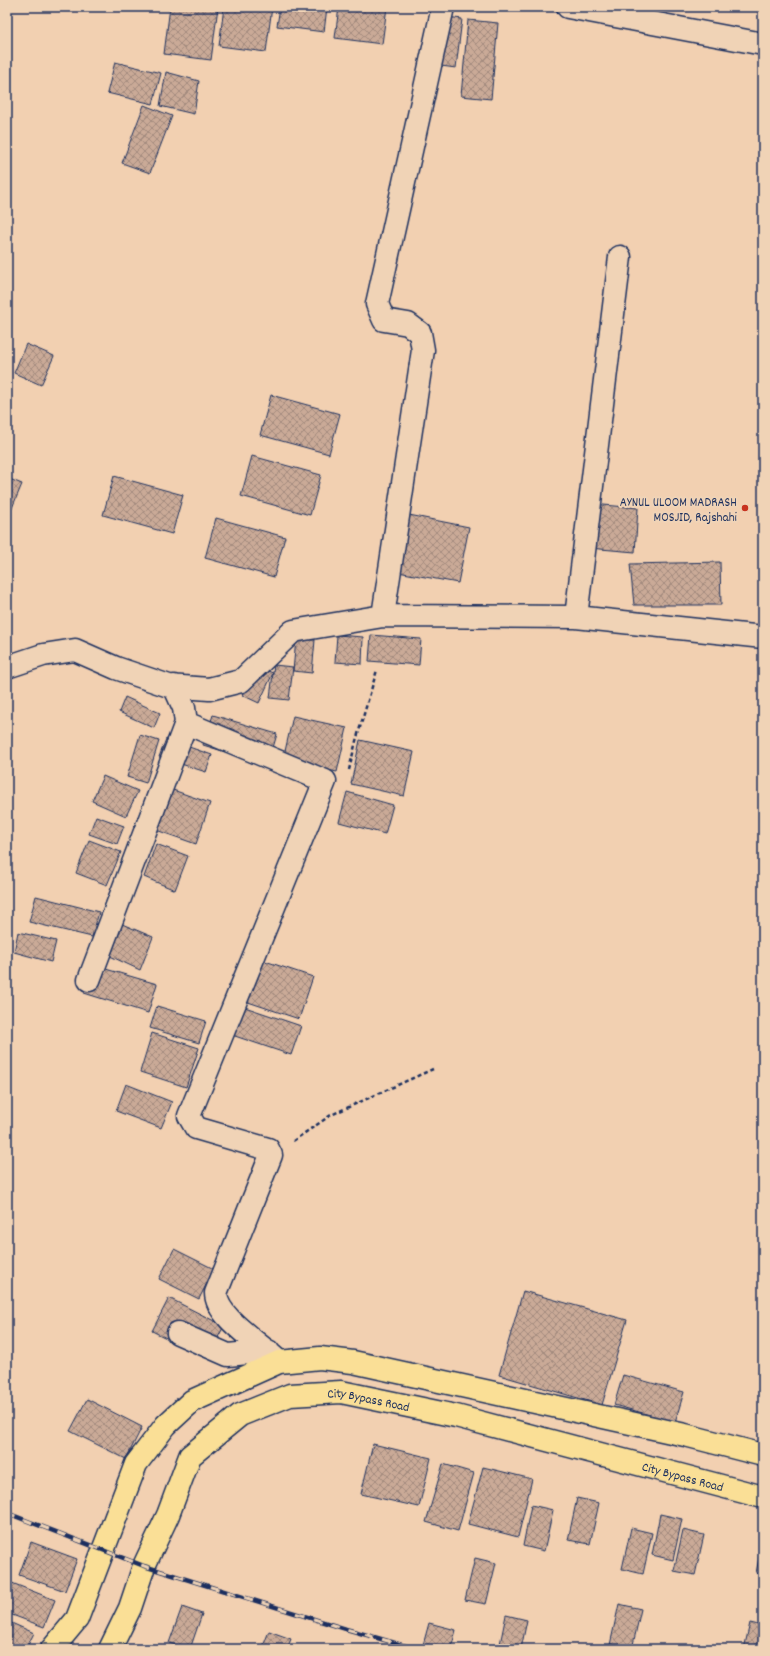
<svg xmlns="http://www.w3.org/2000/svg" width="770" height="1656" viewBox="0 0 770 1656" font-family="Dekko,sans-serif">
  <defs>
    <pattern id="building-cross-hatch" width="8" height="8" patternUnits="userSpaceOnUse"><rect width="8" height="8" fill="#caaa97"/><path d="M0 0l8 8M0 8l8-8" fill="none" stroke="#a38b7e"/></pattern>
  </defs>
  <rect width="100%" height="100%" fill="#f2d0b1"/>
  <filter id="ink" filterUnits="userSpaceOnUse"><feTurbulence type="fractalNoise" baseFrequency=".025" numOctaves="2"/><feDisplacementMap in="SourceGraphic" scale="8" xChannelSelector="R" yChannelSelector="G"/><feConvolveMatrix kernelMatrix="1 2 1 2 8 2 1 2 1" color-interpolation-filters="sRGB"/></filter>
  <g filter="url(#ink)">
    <path fill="url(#building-cross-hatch)" stroke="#1b2f5e" d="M170,7H218L211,60L164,54Z
      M224,7H272L266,52L219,46Z
      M280,7H327L324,32L277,26Z
      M339,7H387L382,44L335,38Z
      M432,15L462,19L456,68L426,64Z
      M468,20L498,23L491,99L461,96Z
      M115,62L161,73L153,104L107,93Z
      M166,72L199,81L194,114L160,106Z
      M144,105L172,116L150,173L122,163Z
      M26,344L54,356L41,385L14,373Z
      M271,395L340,414L329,454L260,435Z
      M252,456L321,475L310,515L241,496Z
      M114,476L183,495L172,534L103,515Z
      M7,478L22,484L7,520Z
      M592,504L638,508L635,552L589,548Z
      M409,515L469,527L458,583L398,572Z
      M216,518L285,537L274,577L205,558Z
      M720,562L721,605H634L630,564Z
      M337,635L363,637L362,664L335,662Z
      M371,635L421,639L419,665L369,661Z
      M296,639L315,640L312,673L293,671Z
      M274,665L293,667L289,700L270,698Z
      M255,666L273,673L259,703L242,695Z
      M125,697L160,713L154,728L119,712Z
      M213,715L277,734L268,765L203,745Z
      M293,716L347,728L337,772L283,760Z
      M140,735L159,741L146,783L127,777Z
      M166,739L212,755L206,772L159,757Z
      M360,740L414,752L404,796L351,784Z
      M103,776L138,791L126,816L92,801Z
      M153,783L210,803L196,844L139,824Z
      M347,792L393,805L385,834L339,822Z
      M96,816L124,826L117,844L89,834Z
      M89,840L121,852L107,885L76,873Z
      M156,844L188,856L175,890L144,877Z
      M36,896L99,912L92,937L29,922Z
      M122,924L153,937L140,970L110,956Z
      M18,932L56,941L51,962L14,952Z
      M256,958L313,977L299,1019L242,1000Z
      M92,965L157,984L148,1013L84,993L89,980Z
      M236,1004L301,1026L291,1055L226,1033Z
      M157,1006L206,1021L199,1043L150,1028Z
      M152,1033L199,1048L186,1087L140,1072Z
      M126,1084L172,1102L161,1128L116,1111Z
      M174,1249L214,1269L199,1299L159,1279Z
      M523,1291L627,1320L602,1405L499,1375Z
      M169,1298L224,1326L207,1358L152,1331Z
      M623,1375L684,1392L675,1422L614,1405Z
      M87,1399L142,1427L126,1459L70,1431Z
      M373,1444L431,1458L419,1507L361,1494Z
      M443,1464L474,1473L458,1531L426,1522Z
      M483,1467L532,1479L518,1537L468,1524Z
      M577,1498L599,1503L590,1544L568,1540Z
      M531,1505L553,1510L544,1551L523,1546Z
      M660,1514L682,1519L673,1560L652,1555Z
      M631,1528L652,1533L643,1574L622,1569Z
      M683,1530L704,1535L695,1575L674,1571Z
      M31,1542L77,1559L65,1591L19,1575Z
      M761,1547H763V1574L756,1573Z
      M475,1558L496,1563L486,1604L465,1600Z
      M7,1581L55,1600L44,1627L7,1613Z
      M619,1604L641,1609L632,1649L610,1645Z
      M182,1607L202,1614L190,1649L169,1643Z
      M506,1615L527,1620L521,1649H499Z
      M7,1621L34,1633L26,1649H7Z
      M429,1623L456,1630L451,1649H438L423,1645Z
      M750,1623L763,1626V1649H744Z
      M269,1631L291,1639L287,1649H262Z
      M550,1646L563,1649H549Z"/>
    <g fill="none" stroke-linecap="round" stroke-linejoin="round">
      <g stroke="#1b2f5e" stroke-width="25">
        <path id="street" d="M568,7L763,44
          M383,616L423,350L420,333L408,324L384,320L377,304L443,7
          M576,617L620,257
          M7,667L43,655L75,650L116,668L169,686L209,689L241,681L293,631L383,616L576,617L763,637
          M174,686L184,708L186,723L325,781L189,1116L196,1128L268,1149L271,1155L216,1293C216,1318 262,1344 279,1362
          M89,980L186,723
          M178,1333L228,1355L268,1351"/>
      </g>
      <g stroke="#1b2f5e" stroke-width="25">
        <g id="primary">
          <path d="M52,1649L77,1619L136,1464L166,1425L192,1401L279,1362L320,1358L353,1362L685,1435L763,1455"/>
          <path id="s1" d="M110,1649L130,1608L144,1566L168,1515L190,1456L240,1415L290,1395L341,1392L456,1416L763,1497"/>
        </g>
      </g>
      <path stroke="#1b2f5e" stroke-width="2.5" stroke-dasharray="4 3" stroke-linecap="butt" d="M349,770L356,741L377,670
        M293,1141L331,1115L433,1069"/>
      <use href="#street" stroke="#f0d3b6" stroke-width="22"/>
      <use href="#primary" stroke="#fadf96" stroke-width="22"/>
      <g stroke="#1b2f5e" stroke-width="4.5">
        <path id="rail" d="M7,1513L144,1566L346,1629L416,1649"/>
      </g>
      <use href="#rail" stroke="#f0d3b6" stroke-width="3" stroke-dasharray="9" stroke-linecap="butt"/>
    </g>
  </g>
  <circle fill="#c8321e" stroke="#f0d3b6" stroke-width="1.5" cx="745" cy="508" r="4"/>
  <g text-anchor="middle" stroke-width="4" stroke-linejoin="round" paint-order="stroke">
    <g font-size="13" fill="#1b2f5e" stroke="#f0d3b6" text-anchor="end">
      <text x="737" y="506">AYNUL ULOOM MADRASH<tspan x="737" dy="15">MOSJID, Rajshahi</tspan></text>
    </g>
    <g font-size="13" fill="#1b2f5e" stroke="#f0d3b6">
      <text dy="5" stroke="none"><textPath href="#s1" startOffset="407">City Bypass Road</textPath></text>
      <text dy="5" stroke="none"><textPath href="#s1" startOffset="731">City Bypass Road</textPath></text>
    </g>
  </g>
  <rect width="770" height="1656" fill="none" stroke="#f0d3b6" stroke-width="24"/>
  <rect x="12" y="12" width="746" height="1632" fill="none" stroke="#1b2f5e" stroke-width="1.5" filter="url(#ink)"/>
</svg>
